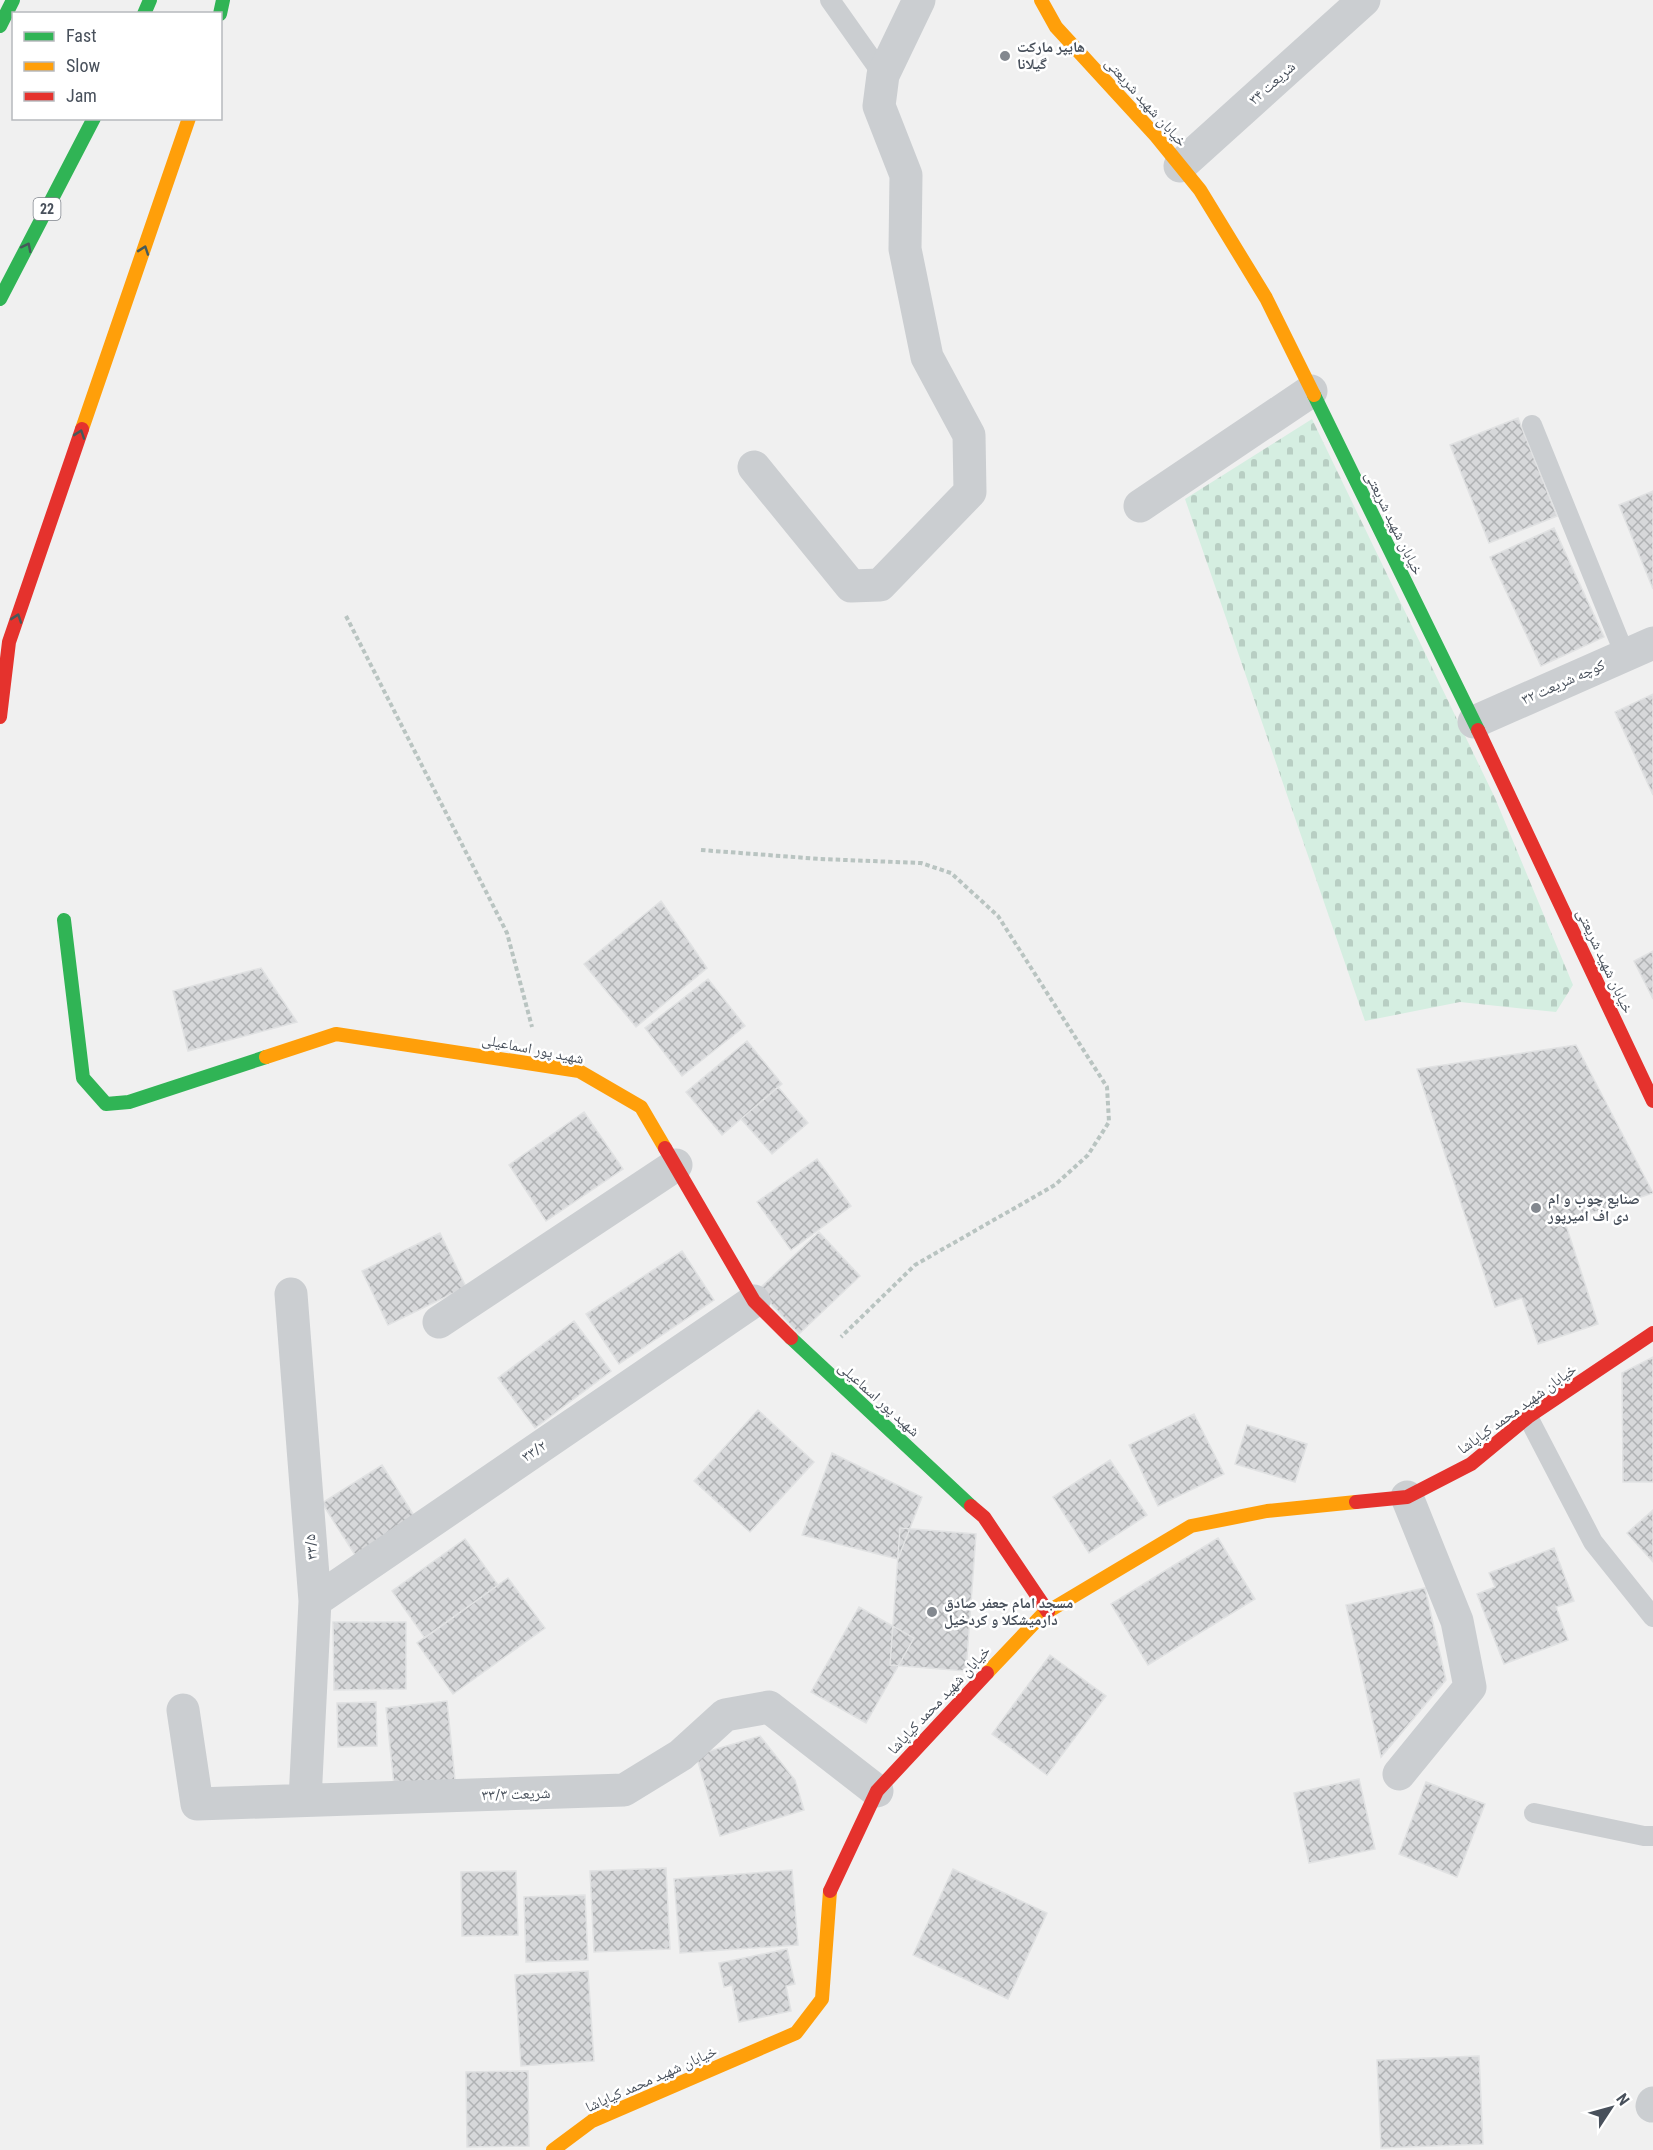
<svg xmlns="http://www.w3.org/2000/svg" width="1653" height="2150" viewBox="0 0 1653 2150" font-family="'Roboto Condensed','Noto Naskh Arabic',sans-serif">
  <defs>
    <pattern id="cemetery-stones" width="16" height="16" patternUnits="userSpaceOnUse" patternTransform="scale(1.5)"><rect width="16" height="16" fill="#d5eee1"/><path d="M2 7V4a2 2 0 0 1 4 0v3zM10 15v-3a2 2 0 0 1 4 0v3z" fill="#b8cec3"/></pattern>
    <pattern id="building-cross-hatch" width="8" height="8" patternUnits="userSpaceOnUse" patternTransform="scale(1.5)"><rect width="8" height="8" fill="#d7d8da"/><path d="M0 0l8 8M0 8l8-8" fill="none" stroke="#b0b2b4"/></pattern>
  </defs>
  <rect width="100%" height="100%" fill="#f0f0f0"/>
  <path fill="url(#cemetery-stones)" d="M1312,419L1495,798L1573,985L1556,1012L1460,1002L1365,1021L1185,499Z"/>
  <path fill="url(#building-cross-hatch)" stroke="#e1e2e3" stroke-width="1.5" d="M1518,418L1557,516L1489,543L1450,445Z
    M1653,491V589L1619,505Z
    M1554,528L1604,637L1541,666L1490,557Z
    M1653,694V795L1615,712Z
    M661,901L707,968L636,1027L584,964Z
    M1653,951V999L1634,961Z
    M261,968L297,1022L188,1051L173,991Z
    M708,979L745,1026L682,1076L645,1028Z
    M747,1041L782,1084L722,1135L686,1092Z
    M1576,1045L1653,1193L1565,1222L1598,1324L1538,1344L1522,1298L1495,1307L1417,1069Z
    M778,1087L808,1123L772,1154L741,1119Z
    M584,1112L623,1169L546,1221L509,1165Z
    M817,1159L851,1206L791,1250L757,1202Z
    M819,1232L860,1276L799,1334L758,1290Z
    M440,1233L466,1287L388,1325L362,1271Z
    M682,1251L714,1300L619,1364L586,1314Z
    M574,1321L611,1371L535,1428L498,1378Z
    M1653,1357V1482H1623L1622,1373Z
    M758,1410L814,1462L750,1532L694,1481Z
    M1194,1414L1224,1474L1158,1506L1129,1445Z
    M1247,1425L1307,1444L1295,1482L1235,1464Z
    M832,1453L922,1497L898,1559L802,1535Z
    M1110,1460L1147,1515L1089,1553L1053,1497Z
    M382,1465L415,1517L355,1555L322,1503Z
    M1653,1510V1562L1627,1533Z
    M900,1528L976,1534L966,1671L890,1665Z
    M1218,1538L1255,1599L1148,1665L1111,1604Z
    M465,1539L498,1585L425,1638L392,1591Z
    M1554,1548L1574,1601L1556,1607L1568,1640L1504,1664L1477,1594L1495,1587L1489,1573Z
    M508,1578L545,1628L453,1694L417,1643Z
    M1425,1588L1446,1680L1381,1757L1346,1605Z
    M859,1607L914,1638L866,1723L811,1692Z
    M333,1622H406V1689L334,1690Z
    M1050,1655L1106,1696L1047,1775L992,1734Z
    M447,1701L455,1780L394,1786L386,1708Z
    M376,1702L377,1746L338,1747L337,1703Z
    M760,1736L795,1780L804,1810L720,1836L696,1755Z
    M1359,1779L1375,1849L1309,1863L1294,1793Z
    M1426,1782L1485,1804L1457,1877L1399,1854Z
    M666,1868L670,1949L594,1952L590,1871Z
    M953,1869L1047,1913L1008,1999L913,1955Z
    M792,1870L798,1945L680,1953L674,1879Z
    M516,1871L518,1935L462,1936L461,1872Z
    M585,1895L588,1960L526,1962L524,1897Z
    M787,1949L795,1984L786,1986L791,2011L739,2022L732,1985L724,1987L719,1963Z
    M588,1971L594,2061L521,2066L515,1975Z
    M1479,2056L1483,2144L1381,2148L1377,2060Z
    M528,2071L529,2146L467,2147L466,2072Z"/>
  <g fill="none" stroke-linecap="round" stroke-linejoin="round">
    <path stroke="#b9c4c1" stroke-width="4" stroke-dasharray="4.5 3" stroke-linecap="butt" d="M346,616L507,933L532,1027
      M701,850L820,859L921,863L951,873L998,916L1107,1087L1109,1122L1088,1155L1055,1185L915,1265L841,1337"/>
    <path stroke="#cbced1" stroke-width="20" d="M830,0L883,75
      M1532,425L1625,655
      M1528,1417L1593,1542L1653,1617
      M1534,1813L1644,1836H1653"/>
    <path stroke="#cbced1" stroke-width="33" d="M1180,166L1364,0
      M754,467L851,586L880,585L970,492L969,435L927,357L905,249L906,175L879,106L883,75L919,0
      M1140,506L1311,391
      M1474,722L1653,643
      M291,1294L315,1601L305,1800
      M439,1322L676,1165
      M315,1601L754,1301
      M183,1710L197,1804L624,1790L681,1755L725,1715L769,1707L877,1791
      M1399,1774L1470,1687L1457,1621L1407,1497
      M1652,2106L1653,2103"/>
    <path stroke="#30b455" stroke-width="14" d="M144,14L150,0
      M220,14L223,0
      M0,26L13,0
      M0,299L94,118
      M1314,395L1478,730
      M64,920L83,1078L106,1104L129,1102L266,1057
      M791,1338L971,1506"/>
    <path stroke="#ff9f0a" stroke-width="14" d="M1041,0L1056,27L1156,136L1200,190L1266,298L1314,395
      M82,429L189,118
      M266,1057L336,1034L579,1071L641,1107L665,1148
      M987,1673L1042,1615L1191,1526L1267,1511L1356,1502
      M553,2150L592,2121L796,2033L822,1999L830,1891"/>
    <path stroke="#e5322d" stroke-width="14" d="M0,717L9,642L82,429
      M1478,730L1653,1101
      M665,1148L754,1301L791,1338
      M1356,1502L1407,1497L1471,1464L1528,1417L1653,1333
      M971,1506L984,1517L1048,1612
      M830,1891L877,1791L987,1673"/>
  </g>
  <defs><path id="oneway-chevron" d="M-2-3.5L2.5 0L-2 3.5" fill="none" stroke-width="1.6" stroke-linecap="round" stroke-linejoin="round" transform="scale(1.5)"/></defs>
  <g stroke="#465a5a">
    <use href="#oneway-chevron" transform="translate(27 247) rotate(-63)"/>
    <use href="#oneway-chevron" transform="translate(144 250) rotate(-71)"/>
    <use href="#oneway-chevron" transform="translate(80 434) rotate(-71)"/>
    <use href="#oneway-chevron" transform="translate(17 618) rotate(-71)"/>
  </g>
  <g fill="#83888f" stroke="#fff" stroke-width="2">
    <circle cx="1005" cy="56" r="6"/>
    <circle cx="1536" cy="1208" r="6"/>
    <circle cx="932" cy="1612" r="6"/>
  </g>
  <g text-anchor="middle" stroke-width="5" stroke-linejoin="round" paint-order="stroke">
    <rect fill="#fff" stroke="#7f848c" stroke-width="1.5" x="33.5" y="198" width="27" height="22" rx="4.5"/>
    <g font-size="14" font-weight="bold" fill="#48505b">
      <text x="47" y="214">22</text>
    </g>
    <g font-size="15" font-weight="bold" fill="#48505b" stroke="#fff" text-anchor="start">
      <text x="1017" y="52">هایپر مارکت<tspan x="1017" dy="17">گیلانا</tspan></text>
      <text x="1548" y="1204">صنایع چوب و ام<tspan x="1548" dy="17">دی اف امیرپور</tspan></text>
      <text x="944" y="1608">مسجد امام جعفر صادق<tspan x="944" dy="17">دارمیشکلا و کردخیل</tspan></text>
    </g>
    <g font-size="15" fill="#48505b" stroke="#fff">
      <text transform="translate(1272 83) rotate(-42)" y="5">شریعت ۳۴</text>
      <text transform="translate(1146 102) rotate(48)" y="5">خیابان شهید شریعتی</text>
      <text transform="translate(1394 523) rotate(64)" y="5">خیابان شهید شریعتی</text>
      <text transform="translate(1563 682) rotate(-24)" y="5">کوچه شریعت ۳۲</text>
      <text transform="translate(1605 961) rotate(65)" y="5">خیابان شهید شریعتی</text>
      <text transform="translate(533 1049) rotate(11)" y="5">شهید پور اسماعیلی</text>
      <text transform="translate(879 1399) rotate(42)" y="5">شهید پور اسماعیلی</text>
      <text transform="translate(1517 1409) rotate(-36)" y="5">خیابان شهید محمد کیاپاشا</text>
      <text transform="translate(534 1451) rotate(-34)" y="5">۳۳/۲</text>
      <text transform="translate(311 1547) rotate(-94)" y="5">۳۳/۵</text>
      <text transform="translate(939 1700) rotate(-47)" y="5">خیابان شهید محمد کیاپاشا</text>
      <text transform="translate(516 1794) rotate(-2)" y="5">شریعت ۳۳/۳</text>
      <text transform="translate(651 2079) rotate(-24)" y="5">خیابان شهید محمد کیاپاشا</text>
    </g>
  </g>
  <rect x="12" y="12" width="210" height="108" fill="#ffffff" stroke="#b6b9bd" stroke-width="1.5"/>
  <rect x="24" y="32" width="30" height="9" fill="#30b455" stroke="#b6b9bd" stroke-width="1.5"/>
  <text x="66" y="42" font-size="18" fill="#48505b">Fast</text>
  <rect x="24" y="62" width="30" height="9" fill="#ff9f0a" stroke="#b6b9bd" stroke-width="1.5"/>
  <text x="66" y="72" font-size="18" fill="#48505b">Slow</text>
  <rect x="24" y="92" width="30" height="9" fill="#e5322d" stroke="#b6b9bd" stroke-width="1.5"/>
  <text x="66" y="102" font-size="18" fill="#48505b">Jam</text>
  <g transform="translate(1611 2108) rotate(54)" stroke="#ffffff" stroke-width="4.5" paint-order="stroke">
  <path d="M0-4.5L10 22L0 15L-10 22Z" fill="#48505b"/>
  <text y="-9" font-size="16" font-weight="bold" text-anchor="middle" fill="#48505b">N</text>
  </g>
</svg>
